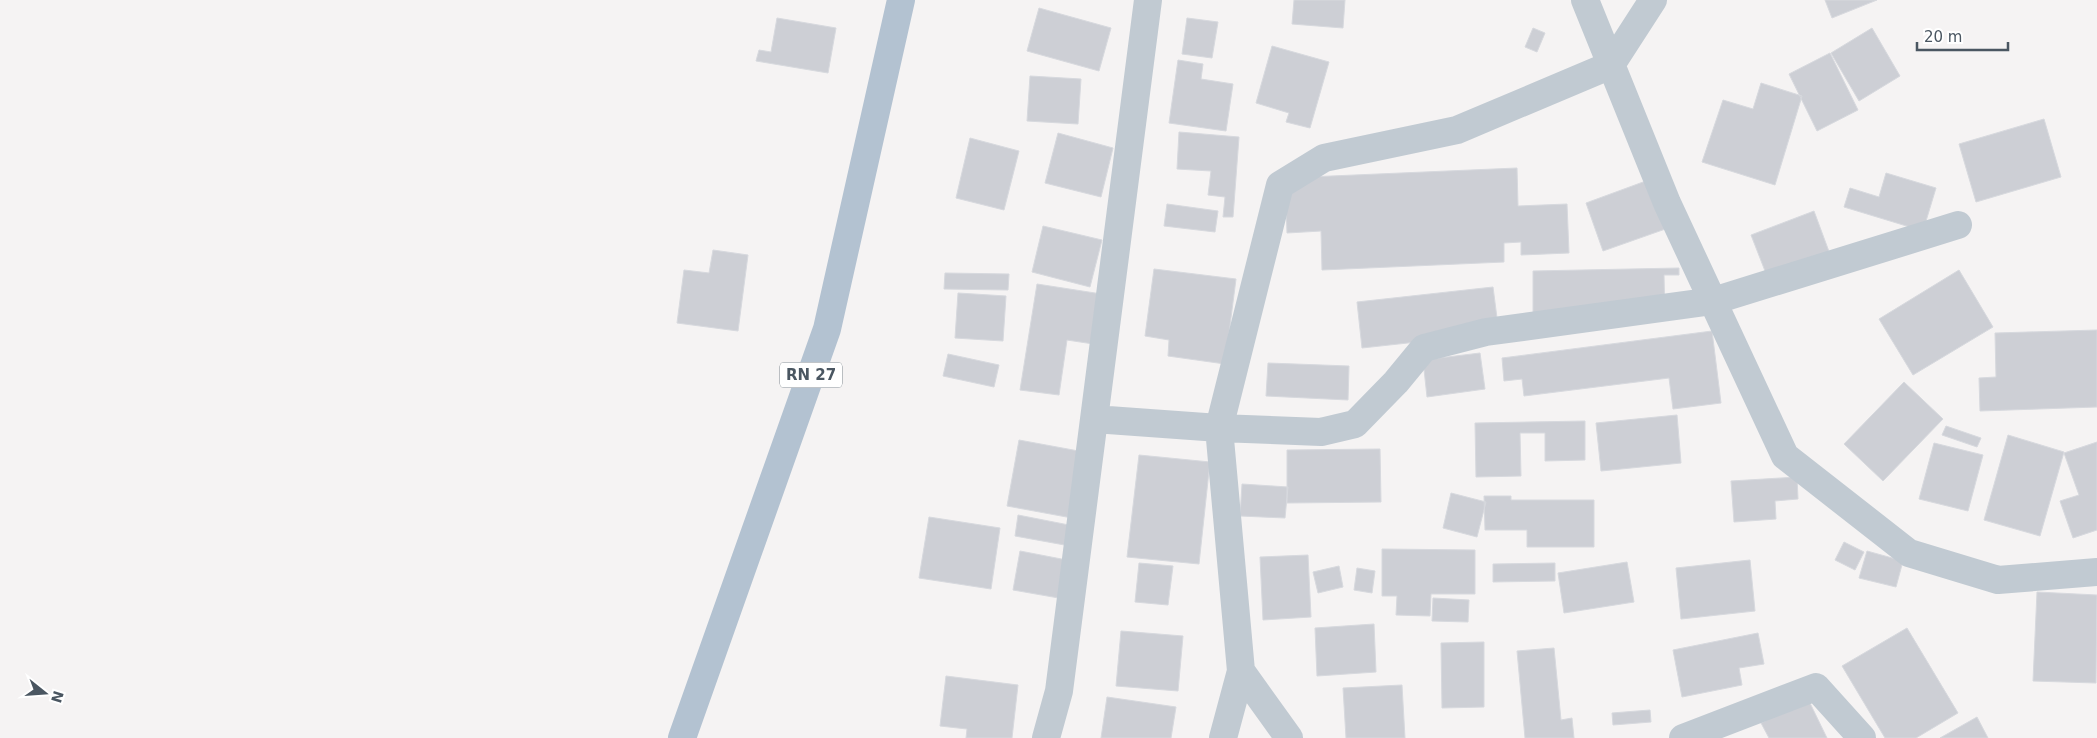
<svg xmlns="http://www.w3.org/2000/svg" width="2097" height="738" viewBox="0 0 2097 738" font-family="'DejaVu Sans',sans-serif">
  <rect width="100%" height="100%" fill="#f5f3f3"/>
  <path fill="#cdcfd5" stroke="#d7d9de" d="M1294,0H1345L1343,28L1292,24Z
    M1825,0H1877L1832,18Z
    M1039,8L1111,28L1099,71L1027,51Z
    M777,18L836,28L828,73L756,61L759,50L771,52Z
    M1187,18L1218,22L1212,58L1182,54Z
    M1533,28L1545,33L1537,52L1525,47Z
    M1872,28L1900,76L1859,101L1831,53Z
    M1272,46L1329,62L1310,128L1286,122L1289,113L1256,103Z
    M1830,53L1858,110L1817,131L1789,74Z
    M1178,60L1203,64L1201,79L1233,84L1226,131L1169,123Z
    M1030,76L1081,79L1078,124L1027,121Z
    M1761,83L1802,96L1775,185L1702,162L1723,100L1753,109Z
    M2044,119L2061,177L1976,202L1959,144Z
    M1179,132L1239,137L1233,217H1223L1225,197L1208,195L1211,171L1177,169Z
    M1058,133L1113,148L1101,197L1045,183Z
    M970,138L1019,151L1004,210L956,198Z
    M1517,168L1518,206L1567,204L1569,253L1521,255V242L1504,243V262L1322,270L1321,231L1287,233L1285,178Z
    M1886,173L1936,188L1923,231L1844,207L1850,188L1879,197Z
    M1654,178L1671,227L1603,251L1586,203Z
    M1167,204L1218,211L1215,232L1164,226Z
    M1814,211L1834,265L1772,289L1751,235Z
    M1043,226L1102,240L1090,287L1032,272Z
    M713,250L748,255L738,331L677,323L684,270L709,273Z
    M1679,268V275H1664L1665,320L1533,322V271Z
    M1154,269L1236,279L1225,364L1168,356L1169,340L1145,336Z
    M1959,270L1993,327L1913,375L1879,319Z
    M945,273L1009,274L1008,290L944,289Z
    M1037,284L1108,295L1100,345L1067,340L1059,395L1020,390Z
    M1493,287L1497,318L1517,331L1362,348L1357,302Z
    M958,293L1006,296L1003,341L955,338Z
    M2097,330V407L1980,411L1979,378L1996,377L1995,333Z
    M1712,331L1721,403L1673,409L1669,378L1524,396L1522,379L1504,381L1502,358Z
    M1480,353L1485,389L1427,397L1423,360Z
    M948,354L999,365L994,387L943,376Z
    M1268,363L1349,366L1348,400L1266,396Z
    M1904,382L1943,419L1883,481L1844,444Z
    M1677,415L1681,463L1601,471L1596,423Z
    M1585,421V460L1545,461V433H1520L1521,476L1476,477L1475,423Z
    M1946,426L1981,438L1977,447L1942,435Z
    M2008,435L2064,452L2040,536L1984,520Z
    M1019,440L1084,452L1072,518L1007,506Z
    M2097,442V530L2073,538L2060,501L2079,495L2064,453Z
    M1934,443L1983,455L1968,511L1919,499Z
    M1380,449L1381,502L1287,503V450Z
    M1139,455L1210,462L1199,564L1127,557Z
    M1797,477L1798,499L1775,501L1776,519L1734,522L1731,481Z
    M1242,484L1288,487L1285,518L1240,516Z
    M1451,493L1486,502L1477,537L1443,528Z
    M1484,496H1511V500H1594V547H1527V530H1485Z
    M1018,515L1074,526L1070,546L1015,536Z
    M929,517L1000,528L991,589L919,578Z
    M1844,542L1864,552L1855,570L1835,560Z
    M1382,549L1475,550V594H1431L1430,616L1396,615L1397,596H1382Z
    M1020,551L1077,562L1070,600L1013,590Z
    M1867,551L1903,561L1896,587L1859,578Z
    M1308,555L1311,617L1263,620L1260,557Z
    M1750,560L1755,611L1681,619L1676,568Z
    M1627,562L1634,602L1564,613L1558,573Z
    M1139,563L1173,566L1168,605L1135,602Z
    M1555,563V581L1493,582V564Z
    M1339,566L1343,587L1318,593L1313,572Z
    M1357,568L1375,571L1372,593L1354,590Z
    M2037,592L2097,595L2096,683L2033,681Z
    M1433,598L1469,600L1468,622L1432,621Z
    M1374,624L1376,672L1317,676L1315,628Z
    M1907,628L1958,713L1916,738H1885L1842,666Z
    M1121,631L1183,636L1178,691L1116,686Z
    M1758,633L1764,664L1739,668L1742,685L1682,697L1673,650Z
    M1484,642V707L1442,708L1441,643Z
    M1554,648L1561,720L1572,718L1574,738H1525L1517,651Z
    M946,676L1018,685L1012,738H966L967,729L940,726Z
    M1402,685L1405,738H1346L1343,688Z
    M1107,697L1176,707L1171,738H1101Z
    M1808,699L1827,738H1769L1761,723Z
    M1650,710L1651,722L1613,725L1612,713Z
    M1977,717L1988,738H1940Z"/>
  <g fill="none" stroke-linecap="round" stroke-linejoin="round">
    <path stroke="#c1cad2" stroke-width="28" d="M1585,0L1667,203L1785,456L1909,553L1998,580L2097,572
      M1094,419L1219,428L1321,432L1355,424L1396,382L1424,348L1486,332L1713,301L1958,225
      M1046,738L1059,691L1148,0
      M1223,738L1241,671
      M1289,738L1241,671L1219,428L1280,185L1324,158L1457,130L1611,65L1653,0
      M1683,738L1816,687L1862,738"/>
    <path stroke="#b3c2d1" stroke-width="28" d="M682,738L827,329L901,0"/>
  </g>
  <g text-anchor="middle" stroke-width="5" stroke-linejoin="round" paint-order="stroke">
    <rect fill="#fff" stroke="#808990" stroke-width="1" x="780" y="362.5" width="62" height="25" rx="4"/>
    <g font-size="15" font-weight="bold" fill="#4a5661">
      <text x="811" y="380">RN 27</text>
    </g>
  </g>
  <g transform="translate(45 693) rotate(107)" stroke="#ffffff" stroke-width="4" paint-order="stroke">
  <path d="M0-4L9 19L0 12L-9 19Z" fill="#4a5661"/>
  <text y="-8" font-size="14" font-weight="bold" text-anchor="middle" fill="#4a5661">N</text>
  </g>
  <path d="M1917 42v8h91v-8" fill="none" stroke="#4a5661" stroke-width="2.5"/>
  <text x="1924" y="42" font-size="15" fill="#4a5661" stroke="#ffffff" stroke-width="4" paint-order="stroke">20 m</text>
</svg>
